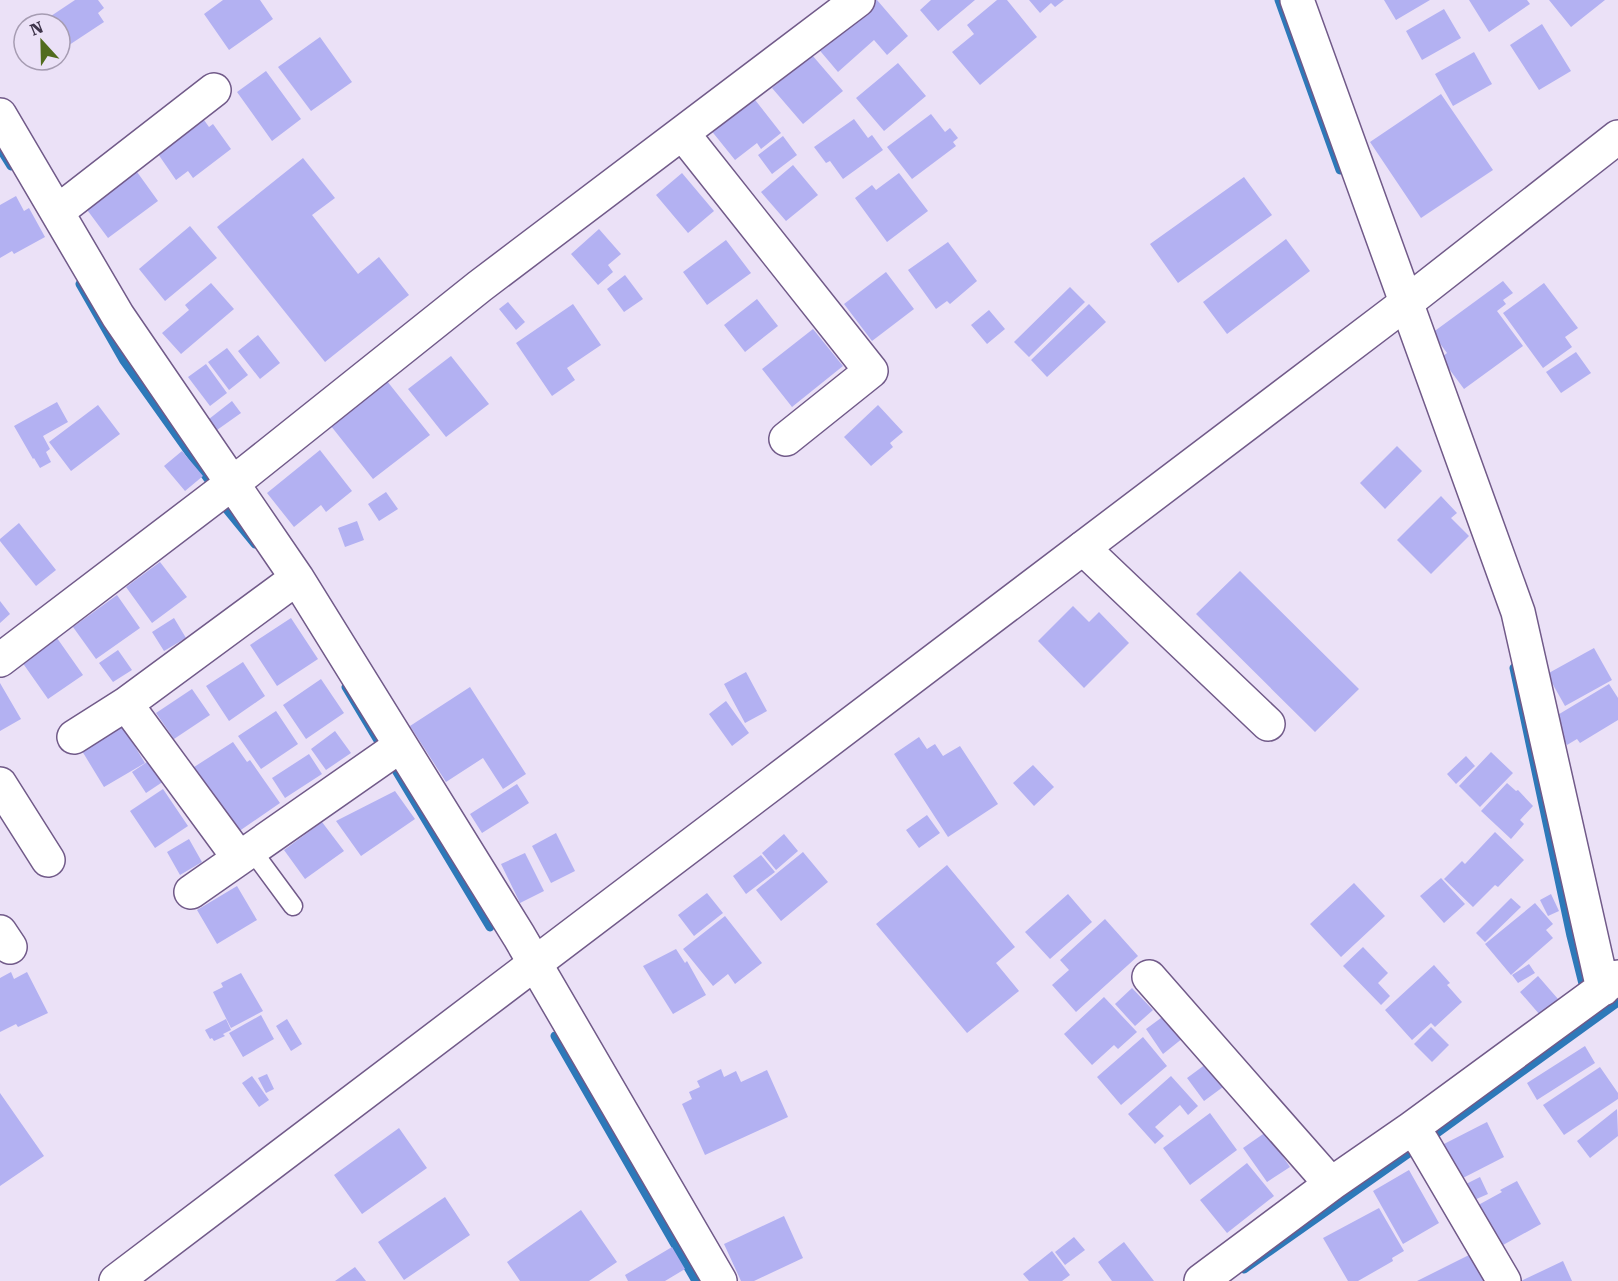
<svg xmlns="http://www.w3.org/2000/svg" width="1618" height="1281" viewBox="0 0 1618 1281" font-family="'Roboto Serif',serif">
  <rect width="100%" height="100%" fill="#ebe1f7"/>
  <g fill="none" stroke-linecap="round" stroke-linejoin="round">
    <path stroke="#2d79b9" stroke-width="9" d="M1279,0L1340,170
      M0,148L11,166
      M80,284L124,361L208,479
      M224,506L255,544
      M1514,668L1571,936L1585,992
      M346,687L490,927
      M555,1036L696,1281
      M1244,1269L1423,1143L1618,1002"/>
  </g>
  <path fill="#b3b1f2" d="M75,0H98L104,8L98,13L104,22L60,51V24H39Z
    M223,0H260L273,19L229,50L204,14Z
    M869,0H877L908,36L887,55L874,40L838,72L816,46Z
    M931,0H975L938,31L920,10Z
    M997,0H1007L1037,37L980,85L952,52L974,34L967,25Z
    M1029,0H1064L1055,7L1051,3L1040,13Z
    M1384,0H1430L1396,20Z
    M1469,0H1527L1530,4L1489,32Z
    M1549,0H1605L1571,27Z
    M1444,9L1461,38L1422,60L1406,31Z
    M1542,24L1571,71L1539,90L1510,45Z
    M24,34V54L15,40Z
    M320,37L352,82L311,111L278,67Z
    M1474,52L1492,84L1453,106L1435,74Z
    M812,55L843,91L803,124L772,88Z
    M898,63L926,96L884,131L856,98Z
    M266,71L301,119L272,141L237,92Z
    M1441,94L1493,170L1421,218L1370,142Z
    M752,96L781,133L761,149L757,143L735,160L710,129Z
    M199,113L209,127L213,124L231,149L193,178L188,171L176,180L156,151Z
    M931,114L945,132L950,128L958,138L953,142L956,146L912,179L887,147Z
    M854,119L868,138L872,135L883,150L843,179L830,161L826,163L814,147Z
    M783,136L797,155L772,174L758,155Z
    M303,158L335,198L312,215L358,274L379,257L409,295L325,362L217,227Z
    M132,165L158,201L108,238L82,203Z
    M793,165L818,195L786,221L761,192Z
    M682,173L714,211L688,233L656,195Z
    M899,173L928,211L887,242L855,198L872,185L876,190Z
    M1244,177L1272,215L1178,283L1150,244Z
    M16,196L24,211L29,208L45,237L14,254L12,251L0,258V205Z
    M190,226L217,258L165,301L139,269Z
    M599,229L621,254L608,265L613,272L598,285L571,254Z
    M1286,239L1310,271L1227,334L1203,302Z
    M726,240L751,273L707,305L683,272Z
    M948,242L977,281L950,304L947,301L936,309L908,270Z
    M886,272L914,309L872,341L844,304Z
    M625,275L643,299L624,312L607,289Z
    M1503,281L1513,293L1503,300L1506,304L1497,311L1523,346L1464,389L1441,358L1447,353L1432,333Z
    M211,283L234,309L181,354L162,333L189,310L185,305Z
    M1544,283L1578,328L1565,337L1572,347L1543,368L1503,313Z
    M1070,287L1085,302L1029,357L1014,342Z
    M757,299L778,326L745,352L724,325Z
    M508,302L525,322L516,330L499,309Z
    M573,304L601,345L567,368L575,380L552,396L516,343Z
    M1089,304L1106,322L1047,377L1031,360Z
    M989,310L1005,329L987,344L971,325Z
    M813,329L843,366L792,407L762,369Z
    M258,335L280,363L260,379L238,351Z
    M227,348L248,375L229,390L208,362Z
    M1576,352L1591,373L1561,393L1546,372Z
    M451,356L489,404L446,437L408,389Z
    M206,364L227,393L210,406L188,377Z
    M383,376L430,435L373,479L327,421Z
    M232,401L241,413L217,430L209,419Z
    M57,402L68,422L43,436L50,449L46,452L51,462L40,468L34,458L33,459L14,426Z
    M98,405L120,434L71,471L49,442Z
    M878,405L903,432L890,443L893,447L871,466L844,437Z
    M1397,446L1422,471L1385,509L1360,483Z
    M320,450L352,491L326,512L321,505L294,527L267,493Z
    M182,451L203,476L185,491L164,466Z
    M386,492L398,509L379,521L368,504Z
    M1441,496L1457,513L1451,518L1469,536L1431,574L1397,540Z
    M357,521L364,540L345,547L338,528Z
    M19,523L56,570L36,586L0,541V539Z
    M160,562L187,597L152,623L126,587Z
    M1240,571L1359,689L1315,732L1196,614Z
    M117,595L140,628L96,659L73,627Z
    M0,601L10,614L0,623Z
    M1073,606L1089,622L1099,612L1129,643L1084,688L1038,641Z
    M174,618L186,638L164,651L152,632Z
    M291,618L318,659L277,686L250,645Z
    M57,638L83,675L48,699L22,662Z
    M1594,648L1612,680L1565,706L1547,674Z
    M118,650L132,670L113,682L99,663Z
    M243,662L265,696L229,721L206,686Z
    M746,672L767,711L745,723L724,684Z
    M321,679L344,713L306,739L283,705Z
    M0,683L21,719L0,731Z
    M1609,684L1618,698V720L1580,743L1577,739L1567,745L1551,719Z
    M470,687L526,774L503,789L483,758L446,782L410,726Z
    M192,689L210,715L174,739L156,713Z
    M726,701L749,733L732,746L709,714Z
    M276,711L298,744L261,769L238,736Z
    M120,722L145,763L104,787L79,746Z
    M335,731L351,753L326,770L311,749Z
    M919,737L927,749L935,744L943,756L960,746L998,804L948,837L894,754Z
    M233,742L247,762L250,760L280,803L235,834L191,769Z
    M1491,752L1513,773L1480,807L1459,786Z
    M309,754L322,774L285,798L272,778Z
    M1466,756L1475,766L1456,784L1447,774Z
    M153,758L167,779L146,793L132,772Z
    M1033,765L1054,787L1034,806L1013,783Z
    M1507,783L1516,791L1518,790L1533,806L1520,820L1524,824L1511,839L1481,811Z
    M517,784L529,803L482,833L470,814Z
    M163,789L188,826L155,848L130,811Z
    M395,791L415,819L361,856L336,821Z
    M927,815L940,833L919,848L906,830Z
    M322,822L344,851L305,879L284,850Z
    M1495,832L1524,860L1498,887L1495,885L1473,907L1444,879L1462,861L1465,864Z
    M556,833L575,871L551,883L532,846Z
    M784,834L798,851L776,870L762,853Z
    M189,839L202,862L180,875L167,852Z
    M803,852L828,882L781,921L756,890Z
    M525,853L544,891L520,903L501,864Z
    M761,855L775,872L746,894L733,876Z
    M947,865L1015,947L996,963L1019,991L967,1033L876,924Z
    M1441,878L1465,904L1444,923L1420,896Z
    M1354,883L1385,916L1341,957L1310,924Z
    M237,886L257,920L217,944L197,910Z
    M707,893L723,913L694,936L678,915Z
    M1068,894L1092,922L1050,959L1025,932Z
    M1551,894L1559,911L1548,916L1540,900Z
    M1511,898L1521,907L1485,942L1476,933Z
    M1535,903L1553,924L1546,930L1553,938L1511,975L1485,944Z
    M725,916L762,963L735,984L728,974L713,986L683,949Z
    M1105,919L1138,956L1076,1012L1052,985L1069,970L1060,960Z
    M1363,947L1388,973L1378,983L1390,996L1381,1005L1343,966Z
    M676,949L685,963L687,961L706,995L673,1014L643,966Z
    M1529,964L1535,973L1518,983L1512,975Z
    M1434,965L1450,983L1447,985L1462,1002L1435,1027L1431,1023L1412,1040L1385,1010Z
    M11,972L14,979L27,972L48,1013L18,1027L16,1024L0,1032V978Z
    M241,973L263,1011L231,1028L213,992L223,987L221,983Z
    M1538,976L1558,999L1540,1015L1520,992Z
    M1132,988L1153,1010L1135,1026L1115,1004Z
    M1104,997L1137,1032L1118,1049L1114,1045L1092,1065L1064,1034Z
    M261,1015L274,1039L243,1057L229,1033Z
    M1165,1015L1183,1038L1163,1054L1146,1029Z
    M226,1019L231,1030L223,1034L225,1036L214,1041L212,1038L210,1039L205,1030Z
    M287,1019L302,1044L291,1051L276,1026Z
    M1431,1027L1449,1045L1432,1062L1414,1044Z
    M1143,1037L1167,1066L1121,1105L1097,1077Z
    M1585,1046L1595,1063L1537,1100L1527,1083Z
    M1206,1064L1223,1087L1204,1101L1187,1078Z
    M1600,1067L1618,1093V1099L1564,1135L1543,1105Z
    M721,1069L724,1077L736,1071L741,1082L767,1070L788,1117L705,1155L682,1104L692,1099L689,1092L700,1087L697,1081Z
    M267,1074L274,1089L266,1093L258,1078Z
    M252,1076L269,1100L259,1107L242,1083Z
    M1171,1076L1198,1106L1188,1115L1180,1105L1155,1127L1164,1136L1155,1144L1128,1114Z
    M0,1093L44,1156L0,1186Z
    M1617,1109L1618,1136L1590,1158L1577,1141Z
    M1210,1113L1237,1150L1190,1185L1163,1148Z
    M1487,1122L1504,1157L1459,1180L1442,1145Z
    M399,1128L427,1168L362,1214L334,1175Z
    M1266,1132L1290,1167L1267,1182L1243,1148Z
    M1247,1163L1274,1196L1227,1233L1200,1200Z
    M1409,1170L1439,1223L1403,1244L1373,1191Z
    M1480,1177L1488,1194L1465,1204L1458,1188Z
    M1517,1181L1541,1224L1494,1250L1471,1209L1502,1192L1500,1190Z
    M445,1197L470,1235L404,1280L378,1242Z
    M1379,1208L1404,1251L1392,1258L1393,1261L1358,1281H1348L1323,1238Z
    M581,1210L617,1262L589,1281H520L507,1262Z
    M784,1216L803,1258L754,1281H741L724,1244Z
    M1074,1237L1085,1250L1065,1265L1055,1252Z
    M1124,1242L1154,1281H1112L1098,1262Z
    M672,1247L685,1269L665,1281H628L625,1275Z
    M1052,1251L1070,1275L1062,1281H1029L1023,1274Z
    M1471,1254L1484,1281H1417Z
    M1563,1261L1572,1281H1521Z
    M355,1267L366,1281H335Z"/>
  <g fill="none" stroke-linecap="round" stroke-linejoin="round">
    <g stroke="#715a89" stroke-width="21">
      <path id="service" d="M251,849L293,906"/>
    </g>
    <g stroke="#715a89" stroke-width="36">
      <path id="minor" d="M1297,0L1518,612L1603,989
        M0,115L118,316L297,578L519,936L720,1281
        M683,134L871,371L786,439
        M57,212L214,90
        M1083,548L1268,724
        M0,660L247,472L480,286L858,0
        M126,704L239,858
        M74,737L126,704L297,578
        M0,784L48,860
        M191,892L400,746
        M0,932L10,947
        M1149,977L1331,1184
        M1412,1128L1423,1143L1504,1281
        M1201,1281L1331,1184L1412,1128L1618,977"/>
    </g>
    <g stroke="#715a89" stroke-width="36">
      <path id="tertiary" d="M116,1281L1406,303L1618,137"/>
    </g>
    <use href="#service" stroke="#fff" stroke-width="18"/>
    <use href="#minor" stroke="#fff" stroke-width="33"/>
    <use href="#tertiary" stroke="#fff" stroke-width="33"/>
  </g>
  <g transform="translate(42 42) rotate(338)"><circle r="28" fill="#ebe1f7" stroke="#a69cb2" stroke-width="1.5"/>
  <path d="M0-4.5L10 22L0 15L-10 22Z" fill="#526c1e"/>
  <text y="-9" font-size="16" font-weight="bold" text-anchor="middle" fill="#3e344a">N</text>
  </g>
</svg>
